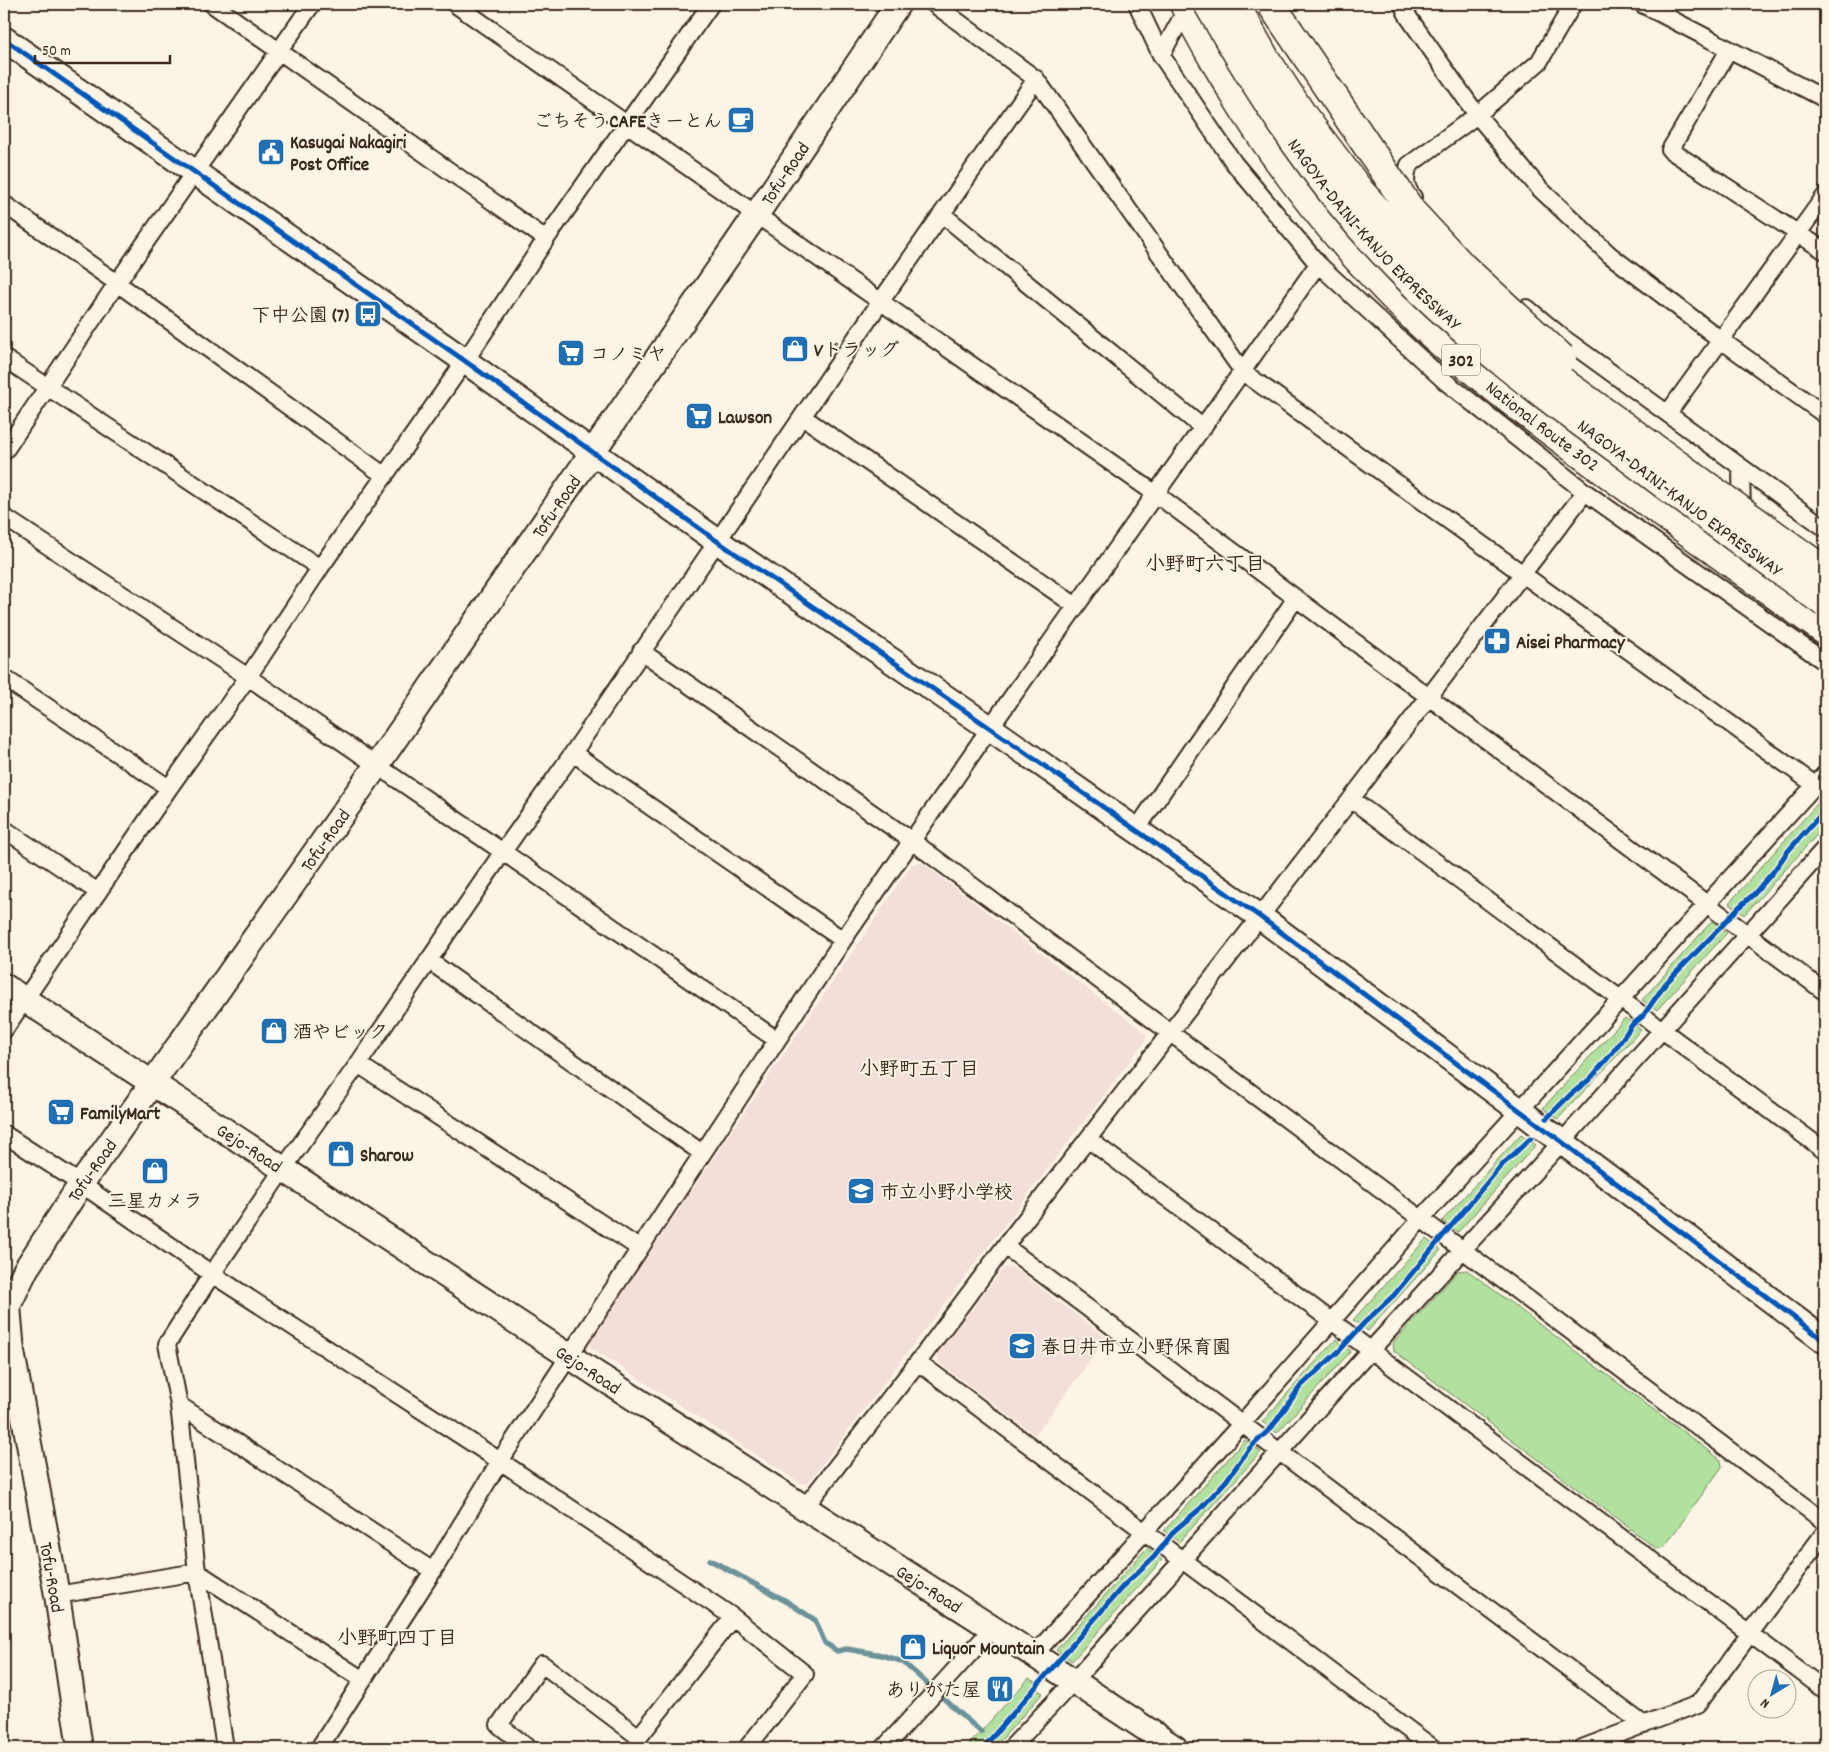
<svg xmlns="http://www.w3.org/2000/svg" width="1829" height="1752" viewBox="0 0 1829 1752" font-family="Dekko,'Klee One',sans-serif">
  <rect width="100%" height="100%" fill="#fcf5e5"/>
  <filter id="ink" filterUnits="userSpaceOnUse"><feTurbulence type="fractalNoise" baseFrequency=".02" numOctaves="2"/><feDisplacementMap in="SourceGraphic" scale="10" xChannelSelector="R" yChannelSelector="G"/><feConvolveMatrix kernelMatrix="1 2 1 2 8 2 1 2 1" color-interpolation-filters="sRGB"/></filter>
  <g filter="url(#ink)">
    <path fill="#f3ded9" d="M922,863L1147,1034L1146,1040L807,1484L800,1483L590,1347V1342L912,864Z
      M1012,1267L1107,1338L1035,1435L939,1363L937,1354L1004,1268Z"/>
    <path fill="#b2e09f" stroke="#76855e" d="M1825,795V826L1744,915L1729,903Z
      M1712,921L1727,933L1657,1010L1642,1000Z
      M1625,1018L1641,1030L1558,1119L1543,1108Z
      M1521,1134L1536,1145L1458,1232L1442,1221Z
      M1426,1239L1441,1250L1368,1331L1353,1320Z
      M1467,1270L1721,1460L1722,1467L1664,1547L1657,1549L1394,1351L1393,1343L1458,1271Z
      M1336,1339L1351,1351L1277,1433L1262,1422Z
      M1245,1440L1261,1452L1179,1542L1164,1531Z
      M1147,1548L1162,1560L1072,1661L1056,1650Z
      M1029,1678L1036,1683L1037,1690L1043,1693L994,1748H966Z"/>
    <g fill="none" stroke-linecap="round" stroke-linejoin="round">
      <path stroke="#6c9399" stroke-width="5.5" d="M710,1560L786,1601L815,1620L825,1643L837,1651L847,1649L882,1655L903,1662L981,1732"/>
      <g stroke="#3b2a1e" stroke-width="20">
        <path id="street" d="M212,4L546,239
          M455,4L1156,494L1825,992
          M934,4L1036,79L1243,372L1815,785
          M1137,4L1161,55L1234,163L1318,264L1446,382L1585,492L1825,662
          M1402,4L1409,18L1477,115L1539,188L1610,255L1721,340L1825,415
          M1642,4L1825,99
          M1729,50L1670,150L1825,251
          M1161,55L1186,10
          M1413,197C1404,186 1405,177 1409,165L1477,115L1539,62L1573,4
          M4,204L117,283L385,476
          M942,214L1203,428
          M1527,308L1562,337L1825,528
          M4,358L320,568
          M1668,413L1825,196
          M803,417L1076,606
          M4,452L117,283L312,4
          M1741,467L1742,515
          M4,517L248,677L777,1040
          M641,651L912,841L1444,1236L1825,1522
          M4,678L169,788
          M573,753L843,940
          M1351,799L1825,1151
          M4,829L98,892
          M1136,830L1296,598
          M428,960L702,1153
          M4,1030L169,788L248,677L320,568L465,361L546,239L711,4
          M358,1064L639,1248
          M4,1134L81,1184L212,1274L500,1461L733,1617L805,1674L747,1748
          M1088,1139L1825,1690
          M1005,1246L1644,1725
          M918,1362L1433,1748
          M179,1405L433,1571
          M805,1507L918,1362L1005,1246L1351,799L1585,492
          M57,1595L197,1572L363,1680
          M1034,1655L1243,1422L1421,1219L1825,774
          M225,1748L197,1572L179,1405L167,1344L212,1274L283,1169L358,1064L502,853L573,753L881,301L1036,79
          M319,1748L433,1571L500,1461L843,940L990,728L1318,264
          M528,1748L499,1725L542,1664L639,1737L733,1617
          M884,1748L992,1629
          M1011,1748L1073,1682L1370,1351L1569,1134L1825,848
          M1582,1748L1698,1704L1825,1532"/>
      </g>
      <g stroke="#3b2a1e" stroke-width="28">
        <g id="secondary">
          <path d="M4,39L465,361L717,541L990,728L1259,916L1562,1142L1825,1341"/>
          <path id="s1" d="M4,986L598,1375L1034,1655L1175,1748"/>
          <path id="s2" d="M80,1748L57,1595L12,1352L8,1306L26,1269L81,1184L377,765L756,215L898,4"/>
        </g>
      </g>
      <g stroke="#3b2a1e" stroke-width="31">
        <g id="highway">
          <path id="s3" d="M1184,4C1197,33 1214,60 1230,87C1279,168 1339,243 1405,309C1471,374 1547,429 1622,484C1690,533 1758,582 1825,631"/>
        </g>
      </g>
      <use href="#street" stroke="#fcf5e5" stroke-width="16"/>
      <use href="#secondary" stroke="#fcf5e5" stroke-width="24"/>
      <use href="#highway" stroke="#fcf5e5" stroke-width="28"/>
      <g stroke="#3b2a1e" stroke-width="31" stroke-linecap="butt">
        <g id="highway-bridge">
          <path id="s4" d="M1208,4C1262,98 1322,191 1399,269C1467,339 1546,397 1625,455C1691,505 1758,555 1825,603"/>
          <path d="M1235,4L1265,58L1304,117L1360,191L1414,251L1480,315L1567,385L1825,571"/>
          <path d="M1271,4L1412,212L1463,267L1562,358"/>
        </g>
      </g>
      <use href="#highway-bridge" stroke="#fcf5e5" stroke-width="28"/>
      <g stroke="#fcf5e5" stroke-width="8">
        <path id="cycleway" d="M4,39L465,361L717,541L990,728L1259,916L1562,1142L1825,1341
          M1547,1118L1570,1095L1590,1079L1613,1052L1632,1025L1643,1016L1666,983L1719,929L1739,907L1754,894L1773,872L1788,851L1825,810
          M983,1748L1124,1585L1154,1557L1175,1530L1201,1508L1226,1481L1249,1449L1272,1427L1300,1387L1340,1350L1364,1323L1394,1295L1500,1167L1531,1138"/>
      </g>
      <use href="#cycleway" stroke="#0057b8" stroke-width="5"/>
    </g>
  </g>
  <defs>
    <g id="cafe-square" transform="scale(1.4375)"><rect x="-9" y="-9" width="18" height="18" rx="4" fill="#1f6fb2" stroke="#fcf5e5"/><path d="M-5.5-4.5H6V0H3Q3 3.5 0 3.5H-2.5Q-5.5 3.5-5.5 0ZM3-3.2v2h1.7v-2ZM-6 4.5H4V6H-6Z" fill="#fff"/></g>
    <g id="civic-square" transform="scale(1.4375)"><rect x="-9" y="-9" width="18" height="18" rx="4" fill="#1f6fb2" stroke="#fcf5e5"/><path d="M-.6-6.5H3V-4.5H.6V-3L4-1V1h2V6H-6V1h2V-1L-.6-3ZM-1.2 2.5V6h2.4V2.5Z" fill="#fff"/></g>
    <g id="bus-square" transform="scale(1.4375)"><rect x="-9" y="-9" width="18" height="18" rx="4" fill="#1f6fb2" stroke="#fcf5e5"/><path d="M-5-6H5V4H4V6H2V4H-2V6H-4V4H-5ZM-3.5-4V0h7V-4ZM-3.5 1.2v1.5H-2V1.2ZM2 1.2v1.5H3.5V1.2Z" fill="#fff"/></g>
    <g id="shop-square" transform="scale(1.4375)"><rect x="-9" y="-9" width="18" height="18" rx="4" fill="#1f6fb2" stroke="#fcf5e5"/><path d="M-5-2.5h2.3a2.7 3.5 0 0 1 5.4 0H5L5.5 6h-11ZM-1.5-2.5h3a1.5 2.3 0 0 0-3 0Z" fill="#fff"/></g>
    <g id="supermarket-square" transform="scale(1.4375)"><rect x="-9" y="-9" width="18" height="18" rx="4" fill="#1f6fb2" stroke="#fcf5e5"/><path d="M-6-5.5h2.5l.6 2H6L4.5 2H-2.5L-4.4-4H-6ZM-1.5 3.2a1.3 1.3 0 1 0 .1 0ZM3 3.2a1.3 1.3 0 1 0 .1 0Z" fill="#fff"/></g>
    <g id="pharmacy-square" transform="scale(1.4375)"><rect x="-9" y="-9" width="18" height="18" rx="4" fill="#1f6fb2" stroke="#fcf5e5"/><path d="M-2-6h4v4h4v4h-4v4h-4v-4h-4v-4h4Z" fill="#fff"/></g>
    <g id="school-square" transform="scale(1.4375)"><rect x="-9" y="-9" width="18" height="18" rx="4" fill="#1f6fb2" stroke="#fcf5e5"/><path d="M0-5L7-2L0 1L-7-2ZM-4 1L0 2.5L4 1V4Q0 6-4 4Z" fill="#fff"/></g>
    <g id="restaurant-square" transform="scale(1.4375)"><rect x="-9" y="-9" width="18" height="18" rx="4" fill="#1f6fb2" stroke="#fcf5e5"/><path d="M-5-6h1v4h1v-4h1v4h1v-4h1v5L-1.5 .5V6h-2V.5L-5-1ZM5-6V6H3V1.5H1.5Q1.5-4 5-6Z" fill="#fff"/></g>
  </defs>
  <g fill-rule="evenodd">
    <use href="#cafe-square" x="741" y="120"/>
    <use href="#civic-square" x="271" y="152"/>
    <use href="#bus-square" x="368" y="314"/>
    <use href="#shop-square" x="795" y="349"/>
    <use href="#supermarket-square" x="571" y="353"/>
    <use href="#supermarket-square" x="699" y="416"/>
    <use href="#pharmacy-square" x="1497" y="641"/>
    <use href="#shop-square" x="274" y="1031"/>
    <use href="#supermarket-square" x="61" y="1112"/>
    <use href="#shop-square" x="341" y="1154"/>
    <use href="#shop-square" x="155" y="1171"/>
    <use href="#school-square" x="861" y="1191"/>
    <use href="#school-square" x="1022" y="1346"/>
    <use href="#shop-square" x="913" y="1647"/>
    <use href="#restaurant-square" x="1000" y="1689"/>
  </g>
  <g text-anchor="middle" stroke-width="4" stroke-linejoin="round" paint-order="stroke">
    <rect fill="#fcf5e5" stroke="#75675a" stroke-width="1" x="1442" y="344.5" width="38" height="31" rx="4"/>
    <g font-size="18" font-weight="bold" fill="#3b2a1e">
      <text x="1461" y="366">302</text>
    </g>
    <g font-size="19" font-weight="bold" fill="#3b2a1e" stroke="#fcf5e5" text-anchor="start">
      <text x="722" y="127" text-anchor="end">ごちそうCAFEきーとん</text>
      <text x="290" y="148">Kasugai Nakagiri<tspan x="290" dy="22">Post Office</tspan></text>
      <text x="349" y="321" text-anchor="end">下中公園 (7)</text>
      <text x="814" y="356">Vドラッグ</text>
      <text x="590" y="360">コノミヤ</text>
      <text x="718" y="423">Lawson</text>
      <text x="1516" y="648">Aisei Pharmacy</text>
      <text x="293" y="1038">酒やビック</text>
      <text x="80" y="1119">FamilyMart</text>
      <text x="360" y="1161">Sharow</text>
      <text x="880" y="1198">市立小野小学校</text>
      <text x="155" y="1207" text-anchor="middle">三星カメラ</text>
      <text x="1041" y="1353">春日井市立小野保育園</text>
      <text x="932" y="1654">Liquor Mountain</text>
      <text x="981" y="1696" text-anchor="end">ありがた屋</text>
    </g>
    <g font-size="19" fill="#3b2a1e" stroke="#fcf5e5">
      <text dy="7" stroke="none"><textPath href="#s2" startOffset="1822">Tofu-Road</textPath></text>
      <text dy="7" stroke="none"><textPath href="#s4" startOffset="285">NAGOYA-DAINI-KANJO EXPRESSWAY</textPath></text>
      <text dy="7" stroke="none"><textPath href="#s3" startOffset="559">National Route 302</textPath></text>
      <text dy="7" stroke="none"><textPath href="#s4" startOffset="690">NAGOYA-DAINI-KANJO EXPRESSWAY</textPath></text>
      <text dy="7" stroke="none"><textPath href="#s2" startOffset="1418">Tofu-Road</textPath></text>
      <text dy="7" stroke="none"><textPath href="#s2" startOffset="1012">Tofu-Road</textPath></text>
      <text dy="7" stroke="none"><textPath href="#s1" startOffset="294">Gejo-Road</textPath></text>
      <text dy="7" stroke="none"><textPath href="#s2" startOffset="608">Tofu-Road</textPath></text>
      <text dy="7" stroke="none"><textPath href="#s1" startOffset="699">Gejo-Road</textPath></text>
      <text transform="translate(53 1577) rotate(80)" y="7">Tofu-Road</text>
      <text dy="7" stroke="none"><textPath href="#s1" startOffset="1104">Gejo-Road</textPath></text>
    </g>
    <g font-size="20" font-weight="bold" fill="#3b2a1e" stroke="#fcf5e5">
      <text x="1205" y="570">小野町六丁目</text>
      <text x="919" y="1075">小野町五丁目</text>
      <text x="397" y="1644">小野町四丁目</text>
    </g>
  </g>
  <rect width="1829" height="1752" fill="none" stroke="#fcf5e5" stroke-width="20"/>
  <rect x="10" y="10" width="1809" height="1732" fill="none" stroke="#3b2a1e" stroke-width="2" filter="url(#ink)"/>
  <g transform="translate(1772 1694) rotate(217)"><circle r="24" fill="#fcf5e5" stroke="#afa495"/>
  <path d="M0-4L9 19L0 12L-9 19Z" fill="#1f6fb2"/>
  <text y="-8" font-size="14" font-weight="bold" text-anchor="middle" fill="#3b2a1e">N</text>
  </g>
  <path d="M35 55v8h135v-8" fill="none" stroke="#3b2a1e" stroke-width="2.5"/>
  <text x="42" y="55" font-size="15" fill="#3b2a1e" stroke="#fcf5e5" stroke-width="4" paint-order="stroke">50 m</text>
</svg>
